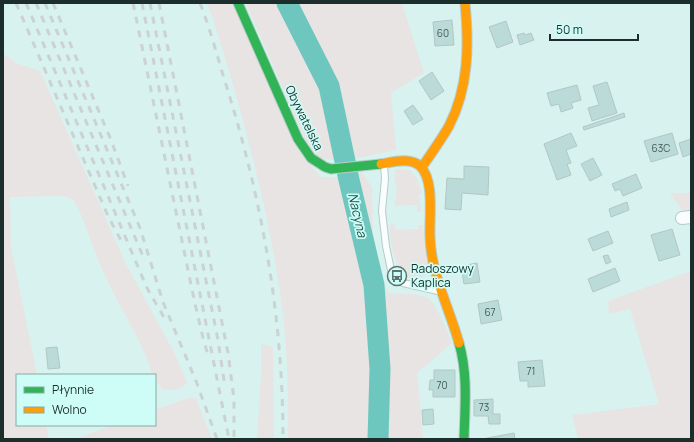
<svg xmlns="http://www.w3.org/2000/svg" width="694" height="442" viewBox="0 0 694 442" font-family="Manrope,sans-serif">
  <rect width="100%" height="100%" fill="#d8f2ef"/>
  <path fill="#e8e4e3" d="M207,3H232L314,170L322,177H344L371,285L373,439H288C288,399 288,355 283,315C270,213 243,114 212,16Z
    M246,3H279L324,85L340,161L313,157Z
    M290,3H402L424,73L391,93L396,150L349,160L331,85Z
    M3,53L16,63L40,71L126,264L175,354L187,383C179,391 172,391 162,389L155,379V375L152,374C143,342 124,315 110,286C98,262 89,235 79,210L73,200L64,196L10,197L11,247L37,375H17V425H46L49,439H3Z
    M396,169L410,170L417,179L422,193L419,194L421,212H417V205L394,206L397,189L394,177Z
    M360,170L372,187L373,237L382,279L389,293C401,294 415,293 426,297C437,302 447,332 452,343L417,373L423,439H384L385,373L380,309L376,285L351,173Z
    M670,193H691V223Z
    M390,223H394L395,230L418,229V225H423L429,270L425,276L418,278L410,279C393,265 390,244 390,223Z
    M691,271V439H578L572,415L659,404L630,309L609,314L608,301Z
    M261,344L273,347L274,439H257L261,373Z
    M188,398H196L212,439H75L113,425H155V410Z"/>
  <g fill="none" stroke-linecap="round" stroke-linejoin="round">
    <path stroke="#6ec7be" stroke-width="21" d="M287,3L329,86L349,180L374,285L380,369L378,439"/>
  </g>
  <path fill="#badbd7" stroke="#b3c7c4" d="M452,20L454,45L435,46L433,22Z
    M506,21L513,42L497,48L489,27Z
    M524,33L525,35L531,33L534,40L520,45L517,35Z
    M432,72L444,91L431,100L419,81Z
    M607,82L617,113L592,121L588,108L599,105L593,86Z
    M577,85L581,100L571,103L573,108L561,112L559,104L551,106L547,93Z
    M413,105L423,119L413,125L404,111Z
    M624,113L625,117L584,130L583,127Z
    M571,133L577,146L566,150L571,163L567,164L571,175L557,180L544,144Z
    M672,133L678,154L651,162L644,141Z
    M691,139V154L683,157L679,143Z
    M593,158L602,175L590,181L581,164Z
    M464,166L489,167L488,195L462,193L461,210L445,209L447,178L464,179Z
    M636,174L642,188L623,196L620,189L615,191L612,184Z
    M627,202L629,210L611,217L609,209Z
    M672,229L680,255L659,261L651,235Z
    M608,231L613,243L593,251L588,239Z
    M608,255L611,262L606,264L603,256Z
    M477,263L480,282L464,284L461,266Z
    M615,268L620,281L593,292L588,279Z
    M498,300L502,320L481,324L478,304Z
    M57,347L60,368L48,369L46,348Z
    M542,360L545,386L528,387V381H520L518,362Z
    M434,370H455V397H433V390H429L430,380H434Z
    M493,399V414H500V424H489L488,416H474V400Z
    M433,409L434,424L423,425L422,410Z
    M514,433L515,439H482Z"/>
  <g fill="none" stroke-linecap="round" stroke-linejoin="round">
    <g stroke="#b7ccc9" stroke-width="8">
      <path id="lane" d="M384,165L385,179L382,211L386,246L391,270L403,283L438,291"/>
    </g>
    <g stroke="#b7ccc9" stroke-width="14">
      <path id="street" d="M682,218L691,217"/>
    </g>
    <g stroke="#b7ccc9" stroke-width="11">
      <path id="fast" d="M238,3L298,139L311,158L325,167L331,169L381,164
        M459,343C468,374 465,406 464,439"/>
    </g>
    <g stroke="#b7ccc9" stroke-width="11">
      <path id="slow" d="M381,164C393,162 410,157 420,166C435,180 429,218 430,237C431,274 449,307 459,343
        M422,167C431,154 441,140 449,126C469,87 469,45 465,3"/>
    </g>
    <use href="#lane" stroke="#f9fdfd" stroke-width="6"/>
    <use href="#street" stroke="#f9fdfd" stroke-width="12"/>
    <use href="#fast" stroke="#30b455" stroke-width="9"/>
    <use href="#slow" stroke="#ff9f0a" stroke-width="9"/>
    <path stroke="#cbd3d2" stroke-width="3" stroke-dasharray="7 7" stroke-linecap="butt" d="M16,3L108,216L124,246
      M26,3L147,288L166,321
      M36,3L145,261
      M45,3L140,228L163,302L196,381L217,439
      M53,3L111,140L128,186
      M133,3L195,304L204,342L209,358
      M142,3L229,439
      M150,3L218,340L225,387
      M159,3L228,353L234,399V439
      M200,3C209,26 216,51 223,75C261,194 283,314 283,439"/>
  </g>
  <defs>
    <g id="bus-ring" transform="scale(1)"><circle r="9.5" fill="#cefdf7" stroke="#5d7370" stroke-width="1.5"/><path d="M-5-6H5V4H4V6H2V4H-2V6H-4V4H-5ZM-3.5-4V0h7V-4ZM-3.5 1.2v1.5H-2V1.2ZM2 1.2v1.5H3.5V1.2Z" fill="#5d7370"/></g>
  </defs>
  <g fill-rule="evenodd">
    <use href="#bus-ring" x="397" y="276"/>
  </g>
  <g text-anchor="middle" stroke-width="3.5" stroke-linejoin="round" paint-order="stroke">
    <g font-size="10" fill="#435957">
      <text x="443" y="37">60</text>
      <text x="661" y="152">63C</text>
      <text x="490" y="316">67</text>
      <text x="531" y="375">71</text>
      <text x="442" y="389">70</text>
      <text x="484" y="411">73</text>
    </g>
    <g font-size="12" fill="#1b2e2c" stroke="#cefdf7">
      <text transform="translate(304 118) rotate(64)" y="4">Obywatelska</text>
    </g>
    <g font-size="12" fill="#1b2e2c" stroke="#cefdf7" text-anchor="start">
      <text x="411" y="273">Radoszowy<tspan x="411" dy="14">Kaplica</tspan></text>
    </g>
    <g font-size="13" font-style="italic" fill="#1d4f4a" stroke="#cefdf7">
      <text transform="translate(358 215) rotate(77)" y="5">Nacyna</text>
    </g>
  </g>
  <rect width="694" height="442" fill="none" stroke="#1b2e2c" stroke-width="8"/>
  <rect x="16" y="374" width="140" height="52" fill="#cefdf7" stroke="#86aaa6"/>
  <rect x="24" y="387" width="20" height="6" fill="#30b455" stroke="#86aaa6"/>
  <text x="52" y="394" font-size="12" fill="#1b2e2c">Płynnie</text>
  <rect x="24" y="407" width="20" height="6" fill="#ff9f0a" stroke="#86aaa6"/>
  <text x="52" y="414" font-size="12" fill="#1b2e2c">Wolno</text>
  <path d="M550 34v6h88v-6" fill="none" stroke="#1b2e2c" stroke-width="2"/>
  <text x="556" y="34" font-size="12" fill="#1b2e2c" stroke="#cefdf7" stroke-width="3" paint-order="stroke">50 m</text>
</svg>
